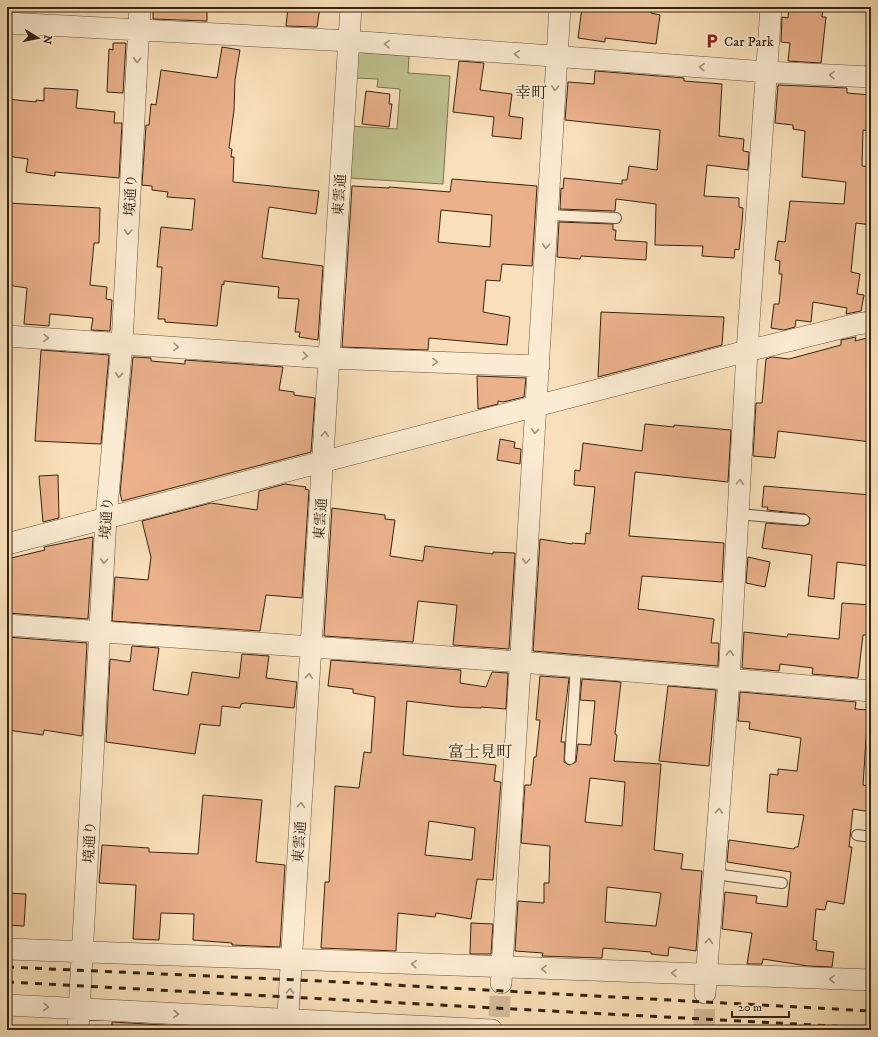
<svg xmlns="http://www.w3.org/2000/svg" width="878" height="1037" viewBox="0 0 878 1037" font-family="'IM FELL DW Pica','Noto Serif JP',serif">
  <rect width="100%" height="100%" fill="#f9e0ba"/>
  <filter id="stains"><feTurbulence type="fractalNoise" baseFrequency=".005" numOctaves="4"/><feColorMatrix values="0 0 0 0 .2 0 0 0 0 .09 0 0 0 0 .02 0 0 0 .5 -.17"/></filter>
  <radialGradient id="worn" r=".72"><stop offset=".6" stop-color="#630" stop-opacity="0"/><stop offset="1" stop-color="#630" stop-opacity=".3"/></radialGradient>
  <path fill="#bfc28f" stroke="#7a7351" d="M356,52L409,56L408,73L450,76L443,184L348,178L351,126L397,129L400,89L377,87L378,79L354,78Z"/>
  <path fill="#eab18b" stroke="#342413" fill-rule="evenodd" d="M153,7H207V21L153,19Z
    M288,7H320L317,27L286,26Z
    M582,7L622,10V7H652L651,13L660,15L656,44L605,38V42L578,38Z
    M789,7H823L822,17H826L821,63L788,61L790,43L781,42L782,17L788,18Z
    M113,43H126L123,93L107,92L109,49L113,50Z
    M222,47L240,50L235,80L234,110L229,148L232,149L231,157H234L233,182L319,191L316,214L269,207L262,258L323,266L318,340L299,337L300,332H295L299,299L278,298L279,287L224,281V285L222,284L217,326L165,322V319H158L162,267H157L161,227L192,230L195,199L167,197L168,192L152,190V186L142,185L146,125H149L151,104L156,105L161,70L217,78Z
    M459,61L484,63L480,90L512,94L509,116L523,118L521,139L492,136L494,117L453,112Z
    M595,71L684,78V81L722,84L719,136L744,139L743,151L749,152L748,170L707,165L704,196L739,198V207L743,208L742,223L739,250L735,249L734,258L702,256L703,246L655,245L656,204L616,199L615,211L560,209L561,188L563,189L564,178L622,184V180H627L629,166L657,170L660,130L565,120L568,82L594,84Z
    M778,85L847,88V93L871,95V131L863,130L862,166L871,167V225L856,223L851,272L860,274L857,294L864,295L861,311L846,314L847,308L813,302L811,322L796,320L795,327L784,330L771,328L774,304H779L782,274H779L780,261L775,260L778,241L785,242L790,201L844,204L846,182L802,177L805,131L793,129V125L775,123Z
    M44,88L78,90L76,108L115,112L114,123H122L119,178L55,172V176L26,172L28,159L7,156V99L36,102V100L44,101Z
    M366,91L390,94L389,104H392L389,127L362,124Z
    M452,179L537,186L532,266L502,264L500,281L486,280L483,312L510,317L507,345L429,338L428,350L342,347L352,186L389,188V187L450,192ZM441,210L492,215L490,247L438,242Z
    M7,203L100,208L99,243H94L90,285L107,287L106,299L112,300L110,331L91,330L93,318L50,314L49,326L24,324L27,288L7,285Z
    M559,222L613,224V230H616L615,240L647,242L646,260L581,256L580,259L557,257Z
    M601,312L724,317L722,345L598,377Z
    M856,337L855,341L871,337V442L778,431L775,458L753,456L756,403H762L766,359L772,357L789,359L841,345V340Z
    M41,350L109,355L101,444L35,441Z
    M133,357L151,358V361L185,364V360L283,367L279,390L294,392V395L315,398L311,452L122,501L120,493Z
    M477,376L526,378L524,397L503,402L498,401V404L478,409Z
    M645,424L674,427V425L731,430L728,482L635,472L629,536L724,543L722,582L642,576L638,609L714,619L711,643H719L718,666L533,651L540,539L572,544V543L585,544L586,533L590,534L595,487L574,485L575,470L580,471L583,443L642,451Z
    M500,439L515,442L514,448L521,449L520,464L497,460Z
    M58,475L59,518L43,522L39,476Z
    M285,484L306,487L305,489L309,490L302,598L266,595L260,631L112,621L115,577L148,580L151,557L142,521L211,503L257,510L259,491Z
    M764,486L871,495V566L837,562L834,599L808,596L812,555L762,548L766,523L804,526L809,524L810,518L805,514L767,510L768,507H762Z
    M332,508L385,515V519L395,520L390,556L423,561L425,546L493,554V552L515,553L509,649L453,645L457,605L418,601L413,642L324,636Z
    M93,537L88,619L7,613V559L45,550L44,547Z
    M748,557L770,562L765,587L746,583Z
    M842,603L871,605V635H863L858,678L812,674L813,668L780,664L779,671L742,668L744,632L787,637L788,634L839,639Z
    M7,637L87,643L82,736L44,730L43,735L7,730Z
    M132,646L159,648L153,690L188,695L192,672L239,678L242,654L269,656L266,678L297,682L294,708L245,703L241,704L240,708L222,706L220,726L200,724L195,754L106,742L110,659L130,662Z
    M331,660L461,670L460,683L486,687L492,672L508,673L506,709L481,707V708L457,707L407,701L403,755L496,765L494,781L501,782L493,880L477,879L471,919L436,913L435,917L398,913L396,951L321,948L325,882H329L335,786L359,788L364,752L371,753L375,697L353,693V689L328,686ZM429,821L475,828L472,860L425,855Z
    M540,676L569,678L561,742H565L564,762L569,765L576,762L578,744L591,745L595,701L580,700L582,679L621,682L615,734L617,735L614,761L661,764L654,850L683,854L681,869L702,871L696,951L669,947L668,956L651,954V952L603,948L602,958L542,956L543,953L515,951L518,901L544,903V883H549L550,846L521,843L525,785H531L534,757H536L540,720H536ZM590,778L625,782L622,826L585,822ZM607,887L661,893L656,926L605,922Z
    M668,686L716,690L709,766L659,761Z
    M740,692L856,702L855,709L868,710L863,785L871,787V812L853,809L849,847H852L844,904L827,901L825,910L816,909L813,940L817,941L816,950L834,952L832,967L808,966L763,959L762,964H747L752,933L722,929L725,892L757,896L756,903L787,907L791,872L727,862L729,840L794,849L795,847H798L804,815L767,812L770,774L778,775V769L797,771L801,738L749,729L750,722L738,721Z
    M203,795L262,800L256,862L285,865L280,947L232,945V943L193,940L194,914L161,913L159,940L133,939L136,885L99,883L102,845L149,848V852L198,854Z
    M7,893L26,894L24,926L7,925Z
    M471,923L493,924L491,954H470Z
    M112,1022L180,1026V1030H112Z"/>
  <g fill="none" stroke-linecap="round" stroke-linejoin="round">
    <path stroke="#d2ba99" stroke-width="21" stroke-dasharray="21 10" stroke-linecap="butt" d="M499,1017L501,983
      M704,1030L705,993"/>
    <g stroke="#65533d" stroke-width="12">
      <path id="service" d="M548,215L616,218
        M738,514L804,520
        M570,759L576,667
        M857,835L871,837
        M714,874L782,883"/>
    </g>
    <g stroke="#65533d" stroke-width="22">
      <path id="minor" d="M7,23L349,41L767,72L871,77
        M7,336L328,358L539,366
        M7,544L747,351L857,324L871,322
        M7,625L520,662L871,691
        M7,949L871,980
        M501,983L560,7
        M705,993L729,679L747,351L771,7
        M7,1005L492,1030
        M78,1030L106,518L122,343L140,7
        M287,1030L351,7"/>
    </g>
    <use href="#service" stroke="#fbebd2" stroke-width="10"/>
    <use href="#minor" stroke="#fbebd2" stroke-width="21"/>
    <path stroke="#342413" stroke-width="3" stroke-dasharray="7 7" stroke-linecap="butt" d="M7,967L320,981L871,1011
      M7,982L871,1028"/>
  </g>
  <defs><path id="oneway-chevron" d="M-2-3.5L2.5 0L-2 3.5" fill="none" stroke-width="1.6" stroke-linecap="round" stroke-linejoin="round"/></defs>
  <g stroke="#a1917c">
    <use href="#oneway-chevron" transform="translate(387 44) rotate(-176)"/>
    <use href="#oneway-chevron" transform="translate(517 54) rotate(-176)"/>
    <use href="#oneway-chevron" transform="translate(137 60) rotate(93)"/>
    <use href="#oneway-chevron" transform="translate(702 67) rotate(-176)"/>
    <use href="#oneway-chevron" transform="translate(832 75) rotate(-177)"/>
    <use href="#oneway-chevron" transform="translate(555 88) rotate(93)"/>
    <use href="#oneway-chevron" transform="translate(128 232) rotate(93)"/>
    <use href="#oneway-chevron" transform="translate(546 246) rotate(93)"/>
    <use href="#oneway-chevron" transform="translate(46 338) rotate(3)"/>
    <use href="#oneway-chevron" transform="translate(176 347) rotate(4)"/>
    <use href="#oneway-chevron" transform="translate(305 356) rotate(4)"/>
    <use href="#oneway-chevron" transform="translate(435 362) rotate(2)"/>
    <use href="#oneway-chevron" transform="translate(119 375) rotate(95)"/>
    <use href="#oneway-chevron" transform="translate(535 431) rotate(94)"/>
    <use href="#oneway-chevron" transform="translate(325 434) rotate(-87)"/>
    <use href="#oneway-chevron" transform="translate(740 482) rotate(-87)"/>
    <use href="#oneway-chevron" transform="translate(104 561) rotate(93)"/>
    <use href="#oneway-chevron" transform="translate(526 561) rotate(94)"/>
    <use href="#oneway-chevron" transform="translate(730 653) rotate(-87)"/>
    <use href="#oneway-chevron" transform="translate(309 676) rotate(-86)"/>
    <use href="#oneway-chevron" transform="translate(301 805) rotate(-86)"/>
    <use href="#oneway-chevron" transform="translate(719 811) rotate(-86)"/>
    <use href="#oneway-chevron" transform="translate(709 941) rotate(-86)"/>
    <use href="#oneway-chevron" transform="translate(414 964) rotate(-178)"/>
    <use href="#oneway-chevron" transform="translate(544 969) rotate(-178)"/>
    <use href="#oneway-chevron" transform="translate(674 973) rotate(-178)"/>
    <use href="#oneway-chevron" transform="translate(832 979) rotate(-178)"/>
    <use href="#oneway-chevron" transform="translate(290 991) rotate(-87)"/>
    <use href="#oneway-chevron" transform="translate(46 1007) rotate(3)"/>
    <use href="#oneway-chevron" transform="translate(176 1014) rotate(3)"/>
  </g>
  <defs>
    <g id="parking-bare" transform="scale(1.2)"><path d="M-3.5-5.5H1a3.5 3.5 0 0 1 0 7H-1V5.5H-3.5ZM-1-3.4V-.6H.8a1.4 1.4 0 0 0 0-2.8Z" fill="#8f2418" stroke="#fbebd2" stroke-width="2.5" paint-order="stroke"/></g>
  </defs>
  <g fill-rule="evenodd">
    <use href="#parking-bare" x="712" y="41"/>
  </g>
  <g text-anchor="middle" stroke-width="4" stroke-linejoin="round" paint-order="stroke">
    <g font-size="14" fill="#342413" stroke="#fbebd2" text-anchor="start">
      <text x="724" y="46">Car Park</text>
    </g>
    <g font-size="14" fill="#342413" stroke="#fbebd2">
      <text transform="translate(130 195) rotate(-87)" y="5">境通り</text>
      <text transform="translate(339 195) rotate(-86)" y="5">東雲通</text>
      <text transform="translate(106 518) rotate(-86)" y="5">境通り</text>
      <text transform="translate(320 519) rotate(-86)" y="5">東雲通</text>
      <text transform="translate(89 842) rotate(-87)" y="5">境通り</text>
      <text transform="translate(299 842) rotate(-86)" y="5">東雲通</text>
    </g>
    <g font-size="16" fill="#342413" stroke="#fbebd2">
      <text x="531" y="98">幸町</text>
      <text x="480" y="757">富士見町</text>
    </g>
  </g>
  <rect width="878" height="1037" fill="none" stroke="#f9e0ba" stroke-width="24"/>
  <rect x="8" y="8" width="862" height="1021" fill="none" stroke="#342413" stroke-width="2"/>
  <rect x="12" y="12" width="854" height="1013" fill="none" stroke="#342413"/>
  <g transform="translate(38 38) rotate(100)" stroke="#fbebd2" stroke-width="3" paint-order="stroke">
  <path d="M0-3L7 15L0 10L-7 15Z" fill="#342413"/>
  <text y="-6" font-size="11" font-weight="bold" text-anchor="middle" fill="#342413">N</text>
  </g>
  <path d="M732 1011v6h57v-6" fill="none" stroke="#342413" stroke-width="2"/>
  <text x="738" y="1011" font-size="12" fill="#342413" stroke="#fbebd2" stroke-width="3" paint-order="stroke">20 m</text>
  <rect width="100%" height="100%" filter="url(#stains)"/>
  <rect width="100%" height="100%" fill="url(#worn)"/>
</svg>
